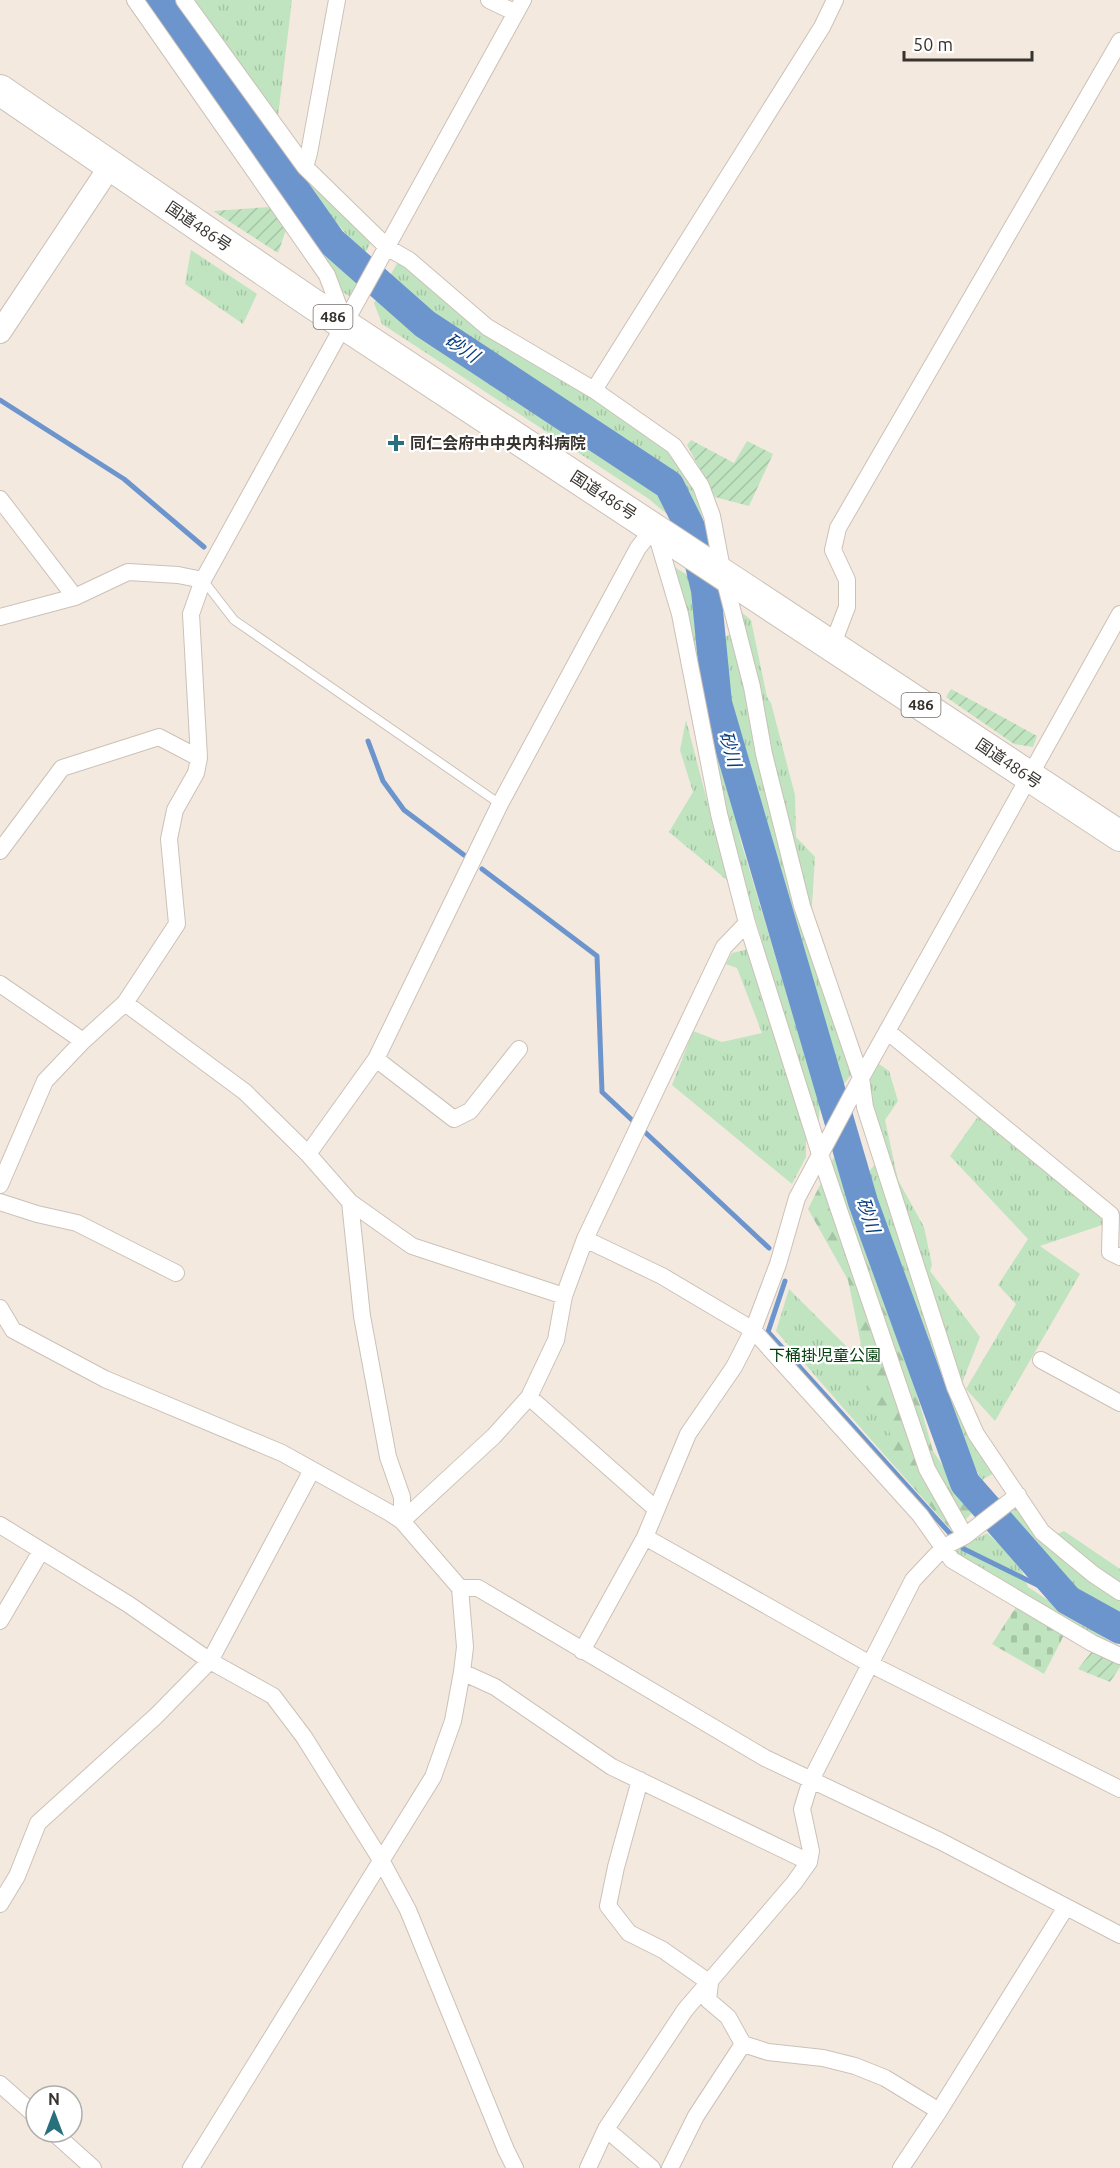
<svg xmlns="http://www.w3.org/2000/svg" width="1120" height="2168" viewBox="0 0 1120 2168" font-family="Ubuntu,'Noto Sans JP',sans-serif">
  <defs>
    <pattern id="grass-tufts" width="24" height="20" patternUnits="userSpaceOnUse" patternTransform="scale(1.5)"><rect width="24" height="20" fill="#bfe4bf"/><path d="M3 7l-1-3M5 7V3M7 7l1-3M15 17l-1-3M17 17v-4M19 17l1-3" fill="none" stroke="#a5c4a4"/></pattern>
    <pattern id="forest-firs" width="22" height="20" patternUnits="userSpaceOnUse" patternTransform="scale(1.5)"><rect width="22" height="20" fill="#bfe4bf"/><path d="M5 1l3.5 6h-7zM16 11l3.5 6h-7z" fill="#a5c4a4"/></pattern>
    <pattern id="cemetery-stones" width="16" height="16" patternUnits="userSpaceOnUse" patternTransform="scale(1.5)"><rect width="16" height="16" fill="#bfe4bf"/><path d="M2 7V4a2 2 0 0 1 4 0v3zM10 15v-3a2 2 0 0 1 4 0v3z" fill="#a5c4a4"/></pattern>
    <pattern id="garden-furrows" width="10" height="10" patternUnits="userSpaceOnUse" patternTransform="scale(1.5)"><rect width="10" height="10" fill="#bfe4bf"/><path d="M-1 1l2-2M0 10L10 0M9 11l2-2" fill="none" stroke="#a5c4a4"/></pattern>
  </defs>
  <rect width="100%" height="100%" fill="#f4e9df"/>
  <path fill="url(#grass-tufts)" d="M139,0H147L194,67L206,78L317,237L361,275L350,297L340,290Z
    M165,0H176L371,242L364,255L267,141Z
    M194,0H292L278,116Z
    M191,250L257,294L243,324L185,284Z
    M398,262L485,334L592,398L666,449L694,486L709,542L663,511L649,499L382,324L374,303Z
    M671,565L697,581L710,701L741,842L820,1104L818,1129L723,810Z
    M740,611L751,620L767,697L771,703L795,795L796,837L815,857L811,920L768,752Z
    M733,632L752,730L807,941L851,1075L843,1085L784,905L720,680L724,638Z
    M686,720L728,881L669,832L693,792L680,750Z
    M749,949L806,1133V1157L792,1184L672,1085L693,1031L722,1042L762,1033L737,968L726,964L732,953Z
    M879,1064L889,1071L898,1101L885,1120L898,1180L924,1227L932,1265L930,1271L980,1337L955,1401L994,1473L982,1480L965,1451L934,1372L865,1177L875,1164L867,1084Z
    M979,1115L1106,1218L1108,1223L1040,1246L1080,1274L995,1421L966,1389L1016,1304L998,1285L1028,1239L950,1156Z
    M789,1289L853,1353L894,1441L881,1451L776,1331Z
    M1018,1506L1055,1535L1064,1531L1120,1569V1615L1069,1592L1004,1517Z
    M987,1533L1019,1563L1028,1587L1120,1648L1094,1639L951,1552Z"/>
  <path fill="url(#forest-firs)" d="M834,1157L854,1193L895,1318L933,1451L973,1512L953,1532L881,1451L892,1438L853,1353L861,1344L848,1280L808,1209Z"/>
  <path fill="url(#cemetery-stones)" d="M1016,1607L1064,1635L1044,1674L992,1644Z"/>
  <path fill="url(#garden-furrows)" d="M270,207L287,227L278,253L213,211Z
    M691,440L734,463L747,441L773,454L749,506L715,497L687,445Z
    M951,689L1037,736L1033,747L1014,744L946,697Z
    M1092,1651L1120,1662V1667L1110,1682L1078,1669Z"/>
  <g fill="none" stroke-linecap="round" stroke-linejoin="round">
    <path stroke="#6d95cd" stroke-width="5" d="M0,400L124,479L204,547
      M368,741L383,781L404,810L464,855
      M482,869L597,956L602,1092L769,1248
      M785,1281L768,1332L964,1549L1068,1600"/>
    <path stroke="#6d95cd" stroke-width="30" d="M161,0L331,241L425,324L669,485L692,531L706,590L717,703L863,1202L965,1483L1068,1600L1120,1629"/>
    <g stroke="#cbc1b7" stroke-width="10">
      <path id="lane" d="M203,580L234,620L500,804"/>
    </g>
    <g stroke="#cbc1b7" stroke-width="18">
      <path id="street" d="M135,0L327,275L345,323
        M184,0L305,167L388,248L409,260L487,327L594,390L674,446L701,486L712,516L723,574L752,687L764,754L802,906L861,1078L865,1107L955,1387L976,1434L1042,1532L1093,1574L1120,1592
        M489,0L516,13
        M305,167L309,153L337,0
        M594,390L822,27L835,0
        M0,499L75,597
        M655,530L680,614L719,814L747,923L820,1154L927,1469L965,1536
        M0,617L75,597L128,572L178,575L203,580
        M832,646L847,607V580L833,550L838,528L1120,41
        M0,851L62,768L159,737L199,758
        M0,984L83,1041
        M125,1003L245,1092L308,1154L350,1202L412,1246L564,1296
        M887,1031L1111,1215L1110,1252L1120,1257
        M376,1059L454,1119L470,1111L519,1049
        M308,1154L376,1059L500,804L638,548L654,528
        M0,1185L45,1081L83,1041L125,1003L177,924L169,839L175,810L196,773L199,758L191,614L203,580L523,0
        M0,1202L37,1214L77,1223L176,1273
        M350,1202L362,1316L388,1457L402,1497V1521
        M585,1239L662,1276L753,1330L920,1515L952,1560L1092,1643L1120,1656
        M0,1308L13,1330L105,1379L282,1453L390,1513L402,1521L460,1588L465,1647L462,1672L453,1721L433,1777L191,2168
        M1041,1360L1120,1403
        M529,1397L656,1509
        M402,1521L494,1436L529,1397L556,1340L564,1296L585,1239L724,947L747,923
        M0,1525L128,1604L210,1661L273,1696L304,1737L381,1860L408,1910L506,2150L515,2168
        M645,1537L870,1664L1120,1789
        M460,1588H478L765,1758L940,1841L1120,1935
        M0,1621L41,1551
        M582,1651L645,1537L688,1434L734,1367L753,1330L778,1264L797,1198L861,1078L1120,614
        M462,1672L495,1687L612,1767L809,1862
        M640,1780L616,1867L608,1906L629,1933L663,1950L710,1983L708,2000L728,2017L743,2044L768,2052L823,2058L855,2066L885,2078L939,2111
        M0,1904L17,1876L38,1823L156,1716L210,1661L312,1470
        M0,2084L36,2116
        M606,2129L652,2168
        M53,2132L93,2168
        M588,2168L606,2129L685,2010L794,1883L809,1862L811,1851L802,1809L811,1780L913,1580L944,1547L965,1536L1018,1495
        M670,2168L696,2116L743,2044
        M901,2168L939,2111L1066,1907"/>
    </g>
    <g stroke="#cbc1b7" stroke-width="24">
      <path id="secondary" d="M0,332L111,165"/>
    </g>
    <g stroke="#cbc1b7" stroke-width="32">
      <path id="highway" d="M0,90L310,302L1120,836"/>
    </g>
    <use href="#lane" stroke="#fff" stroke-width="8"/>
    <use href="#street" stroke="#fff" stroke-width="16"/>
    <use href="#secondary" stroke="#fff" stroke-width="22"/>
    <use href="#highway" stroke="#fff" stroke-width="30"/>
  </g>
  <path fill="#29707d" stroke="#fff" stroke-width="2" d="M393 434h6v6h6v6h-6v6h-6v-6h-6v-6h6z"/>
  <g text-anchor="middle" stroke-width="4.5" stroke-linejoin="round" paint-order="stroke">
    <g fill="#fff" stroke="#73706d" stroke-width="1.5">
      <rect x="313.5" y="305" width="39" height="24" rx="4.5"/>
      <rect x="901.5" y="693" width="39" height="24" rx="4.5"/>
    </g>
    <g font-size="15" font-weight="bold" fill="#37332f">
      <text x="333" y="322">486</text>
      <text x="921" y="710">486</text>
    </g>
    <g font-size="16" fill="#37332f" stroke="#fff">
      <text transform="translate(199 226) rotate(34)" y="6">国道486号</text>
      <text transform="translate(604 495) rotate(33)" y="6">国道486号</text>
      <text transform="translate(1009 763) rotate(34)" y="6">国道486号</text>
    </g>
    <g font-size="16" font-weight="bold" fill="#37332f" stroke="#fff" text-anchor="start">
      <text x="410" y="449">同仁会府中中央内科病院</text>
    </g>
    <g font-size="16" fill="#04410e" stroke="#fff">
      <text x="825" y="1361">下桶掛児童公園</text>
    </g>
    <g font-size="18" font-style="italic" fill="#063d7f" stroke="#fff">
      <text transform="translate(462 348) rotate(34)" y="6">砂川</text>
      <text transform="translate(730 749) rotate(74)" y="6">砂川</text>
      <text transform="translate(868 1215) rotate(71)" y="6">砂川</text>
    </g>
  </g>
  <g transform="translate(54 2114)"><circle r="28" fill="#ffffff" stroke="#afadac" stroke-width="1.5"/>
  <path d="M0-4.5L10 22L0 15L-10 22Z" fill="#29707d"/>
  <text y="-9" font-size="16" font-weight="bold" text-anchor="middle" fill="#37332f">N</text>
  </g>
  <path d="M904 51v9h128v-9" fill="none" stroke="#37332f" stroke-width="3"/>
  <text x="913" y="51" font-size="18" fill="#37332f" stroke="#ffffff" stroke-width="4.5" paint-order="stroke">50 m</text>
</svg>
